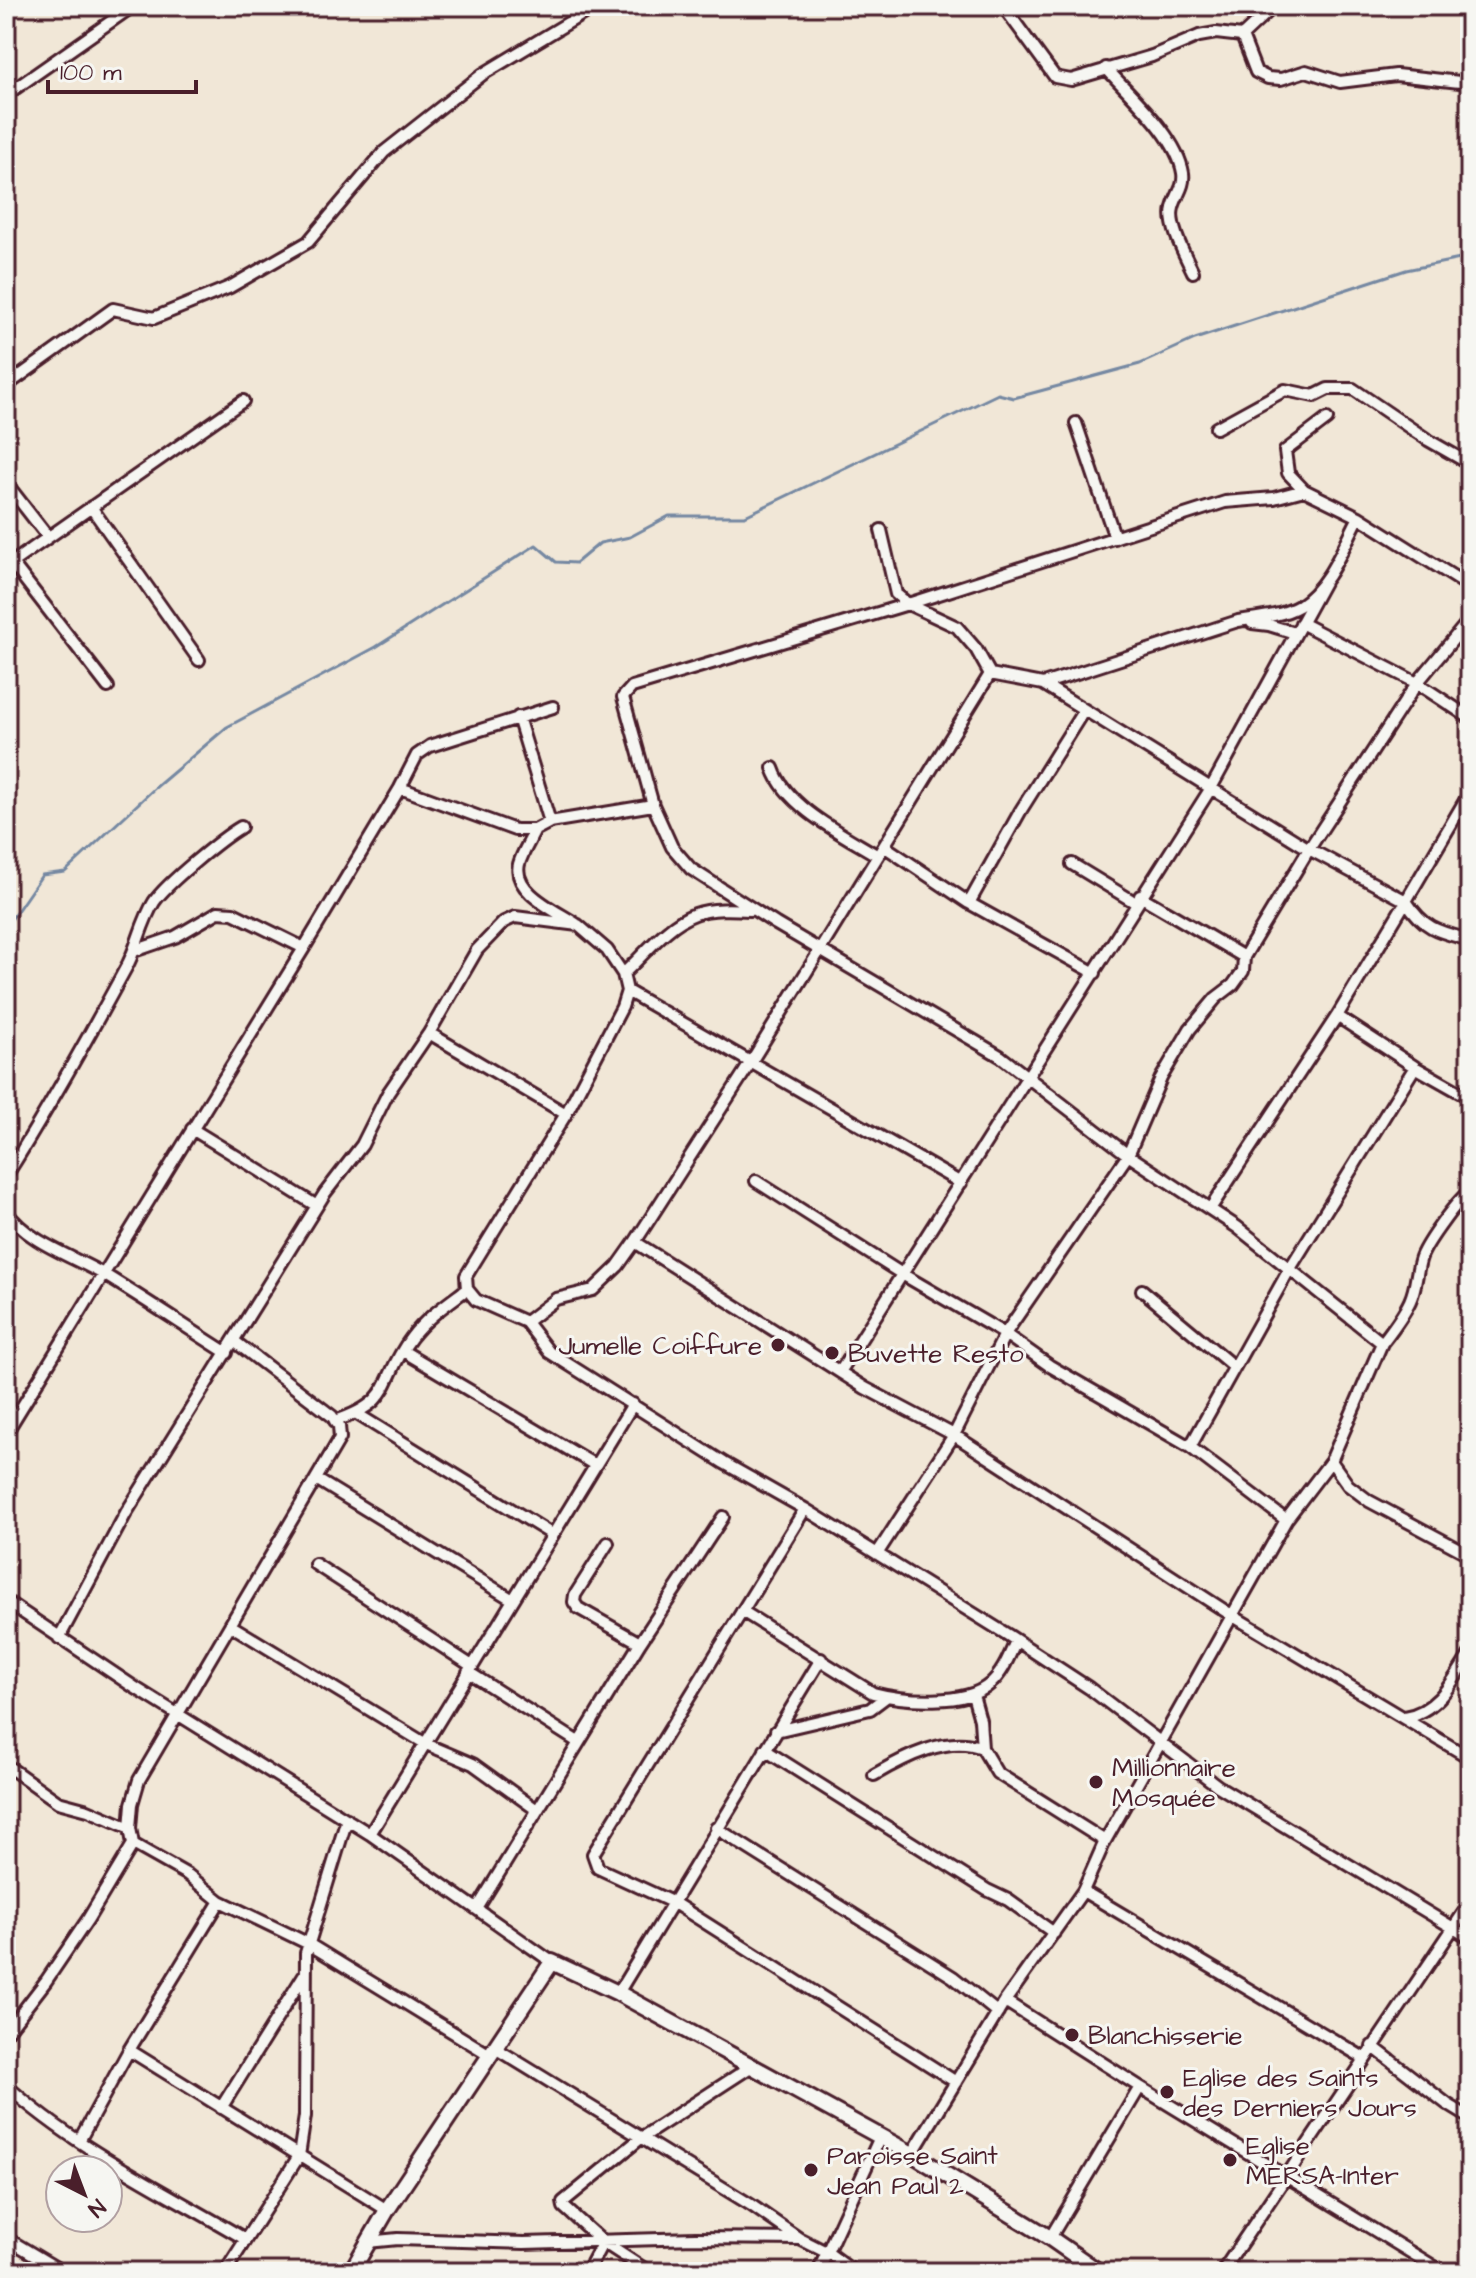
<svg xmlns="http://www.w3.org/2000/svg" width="1476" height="2278" viewBox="0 0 1476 2278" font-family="'Architects Daughter',sans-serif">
  <rect width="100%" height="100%" fill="#f1e7d7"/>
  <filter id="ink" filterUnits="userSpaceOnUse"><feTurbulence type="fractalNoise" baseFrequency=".0125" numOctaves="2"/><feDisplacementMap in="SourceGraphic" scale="16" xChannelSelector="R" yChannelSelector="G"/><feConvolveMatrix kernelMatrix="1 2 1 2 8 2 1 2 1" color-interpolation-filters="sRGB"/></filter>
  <g filter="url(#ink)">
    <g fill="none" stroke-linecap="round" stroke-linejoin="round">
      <path stroke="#7588a2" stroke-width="3" d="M6,927L42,875L65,872L155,788L227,727L376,647L536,545L556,562L576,563L600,543L630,537L669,516H745L998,394L1014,398L1140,364L1195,339L1406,270L1470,257"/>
      <g stroke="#4a1f2b" stroke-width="16">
        <path id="street" d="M1003,6L1055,77L1071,80L1152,56L1199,36L1216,33L1242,36L1256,72L1268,78L1281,79L1306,71L1340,82L1396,75L1460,82L1470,77
          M1242,36L1274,6
          M1106,68C1130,95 1177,136 1183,173C1185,187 1176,195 1173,208C1168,225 1186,257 1193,272
          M6,95L133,6
          M6,386L113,309L154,318L230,287L308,242L384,152L483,74L596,6
          M1327,419L1285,451L1288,473L1304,490L1359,517L1470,587
          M1076,423L1115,538
          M1216,428L1285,390L1314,396L1328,389H1353L1428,440L1470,464
          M6,483L48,537
          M91,507L199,660
          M881,530L896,594L908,604L957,627L976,649L990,674
          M12,563L108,687
          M6,567L243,401
          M1252,623L1269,625L1295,633
          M1301,623L1417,683L1470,718
          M990,674L1043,684L1309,849L1406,901L1470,792
          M1043,684L1238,621C1257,618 1282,616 1299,606C1329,587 1343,547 1359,517
          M518,717L550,822
          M773,768C786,807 844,835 878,856
          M400,788L515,830H535L550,822L653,805
          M535,830C530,841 522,853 519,864C512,892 557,911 576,924
          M884,846L969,903L1095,973
          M1072,864L1136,903
          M1140,896L1244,957
          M969,903L1021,810L1084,710
          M134,951L175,937L218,912L233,913L304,948
          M623,974C644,955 667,924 695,914C712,908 732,909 750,910
          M627,991L961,1183
          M1337,1016L1415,1067L1470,1098
          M429,1033L566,1114
          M192,1129L317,1206
          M6,1176C50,1107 89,1036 128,964C138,944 142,921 154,902C166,884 222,838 241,827
          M756,1181L902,1274L1005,1334L1050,1366L1190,1447L1286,1520
          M1210,1209L1337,1016L1406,901C1425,930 1439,932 1470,940
          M6,1211C28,1243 73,1256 105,1275C146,1300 186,1327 227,1353
          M635,1242L865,1388L954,1435L1233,1616L1470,1758
          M1142,1290L1234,1367
          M526,1322L549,1352L724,1463L805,1509L1008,1635L1089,1688L1218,1786L1470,1938
          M1382,1343C1392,1330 1403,1316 1410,1301C1417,1286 1416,1271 1421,1257C1427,1242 1457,1200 1470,1191
          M403,1351L595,1465
          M840,1372L1211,788L1324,582
          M357,1414L553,1535
          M335,1421C396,1401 379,1380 411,1338C427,1317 447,1304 467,1289
          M6,1433L304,948L400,788L417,755L430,746L553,707
          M1190,1447L1289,1270L1415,1067
          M1331,1461L1348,1485L1369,1501L1470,1555
          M316,1479L513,1600
          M805,1509L593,1854L598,1868L674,1903L956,2082
          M608,1543L575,1595L574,1602L578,1608L640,1643
          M877,1554L954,1435L1005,1334L1128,1155L1161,1078L1190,1029L1216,998L1233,985L1243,971L1244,957L1309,849L1417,683L1470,619
          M315,1564L472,1666
          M6,1601L134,1687L370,1834L552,1962
          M742,1611L873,1693C903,1701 966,1706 990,1684C1003,1673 1009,1656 1016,1641
          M230,1625L426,1744L473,1764L537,1810
          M59,1638L126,1513L325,1193L362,1145L388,1093L429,1033L477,950L504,922L515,917L578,925L607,950L623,974L627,991L622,1007L566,1114L466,1276L467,1289L476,1300L526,1322L556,1299L593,1290L618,1266L635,1242L751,1062L990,674
          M468,1672L578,1742
          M973,1695L980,1720L982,1748L997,1773L1105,1841
          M1404,1717C1438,1712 1453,1680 1470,1654
          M776,1731L870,1709L886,1697
          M765,1750L987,1890L1008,1900L1054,1933
          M6,1765L58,1802L88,1810L130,1828
          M874,1775C903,1758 948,1734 982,1748
          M716,1828L953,1977L998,2013
          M370,1834L633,1404
          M133,1844L188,1875L220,1901L307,1943L490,2055
          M1083,1891L1364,2058
          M477,1909L640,1643L723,1517
          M6,1963L9,1973L6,1984
          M618,1993L821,1659
          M1005,2001L1140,2087L1443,2272
          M6,2033L46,1981L88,1919L133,1844L130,1828L132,1804L139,1780L340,1438L339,1426L332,1416L234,1341
          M1372,2046L1447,2104L1470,2118
          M495,2048L751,2205L800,2239
          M129,2050L387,2210
          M6,2085C74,2148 166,2192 245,2239
          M221,2108L304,1975
          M79,2141L129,2050L220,1901
          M912,2154L1005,2001L1083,1891L1105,1841L1286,1520L1331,1461L1382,1343L1237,1227L1128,1155L1000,1056L776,924L691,869L672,847L653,805L623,697L632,687L908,604L1225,502L1274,498L1304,490
          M6,2238L63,2272
          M1050,2238L1140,2087
          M367,2242L398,2239L524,2243L695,2238L800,2239L828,2253L854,2272
          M225,2272L299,2156L305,2116L306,1953L347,1819
          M587,2272L603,2242
          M649,2272L603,2242L564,2207L563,2202L641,2138L752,2066
          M818,2272L880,2137
          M1222,2272L1470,1903"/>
      </g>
      <g stroke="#4a1f2b" stroke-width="20">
        <path id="secondary" d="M351,2272L387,2210L552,1962L618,1993L912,2154L1050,2238L1099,2272"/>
      </g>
      <use href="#street" stroke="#f6f6f2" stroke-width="10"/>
      <use href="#secondary" stroke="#f6f6f2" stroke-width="14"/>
    </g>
  </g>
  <g fill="#4a1f2b" stroke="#f6f6f2" stroke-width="3">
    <circle cx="778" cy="1345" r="8"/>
    <circle cx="832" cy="1353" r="8"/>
    <circle cx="1096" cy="1782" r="8"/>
    <circle cx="1072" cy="2035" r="8"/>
    <circle cx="1167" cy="2092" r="8"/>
    <circle cx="1230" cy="2160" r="8"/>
    <circle cx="811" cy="2170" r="8"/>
  </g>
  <g text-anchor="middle" stroke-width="6" stroke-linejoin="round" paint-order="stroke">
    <g font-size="26" fill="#4a1f2b" stroke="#f6f6f2" text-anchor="start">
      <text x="762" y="1354" text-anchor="end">Jumelle Coiffure</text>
      <text x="848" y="1362">Buvette Resto</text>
      <text x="1112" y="1776">Millionnaire<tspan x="1112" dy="30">Mosquée</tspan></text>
      <text x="1088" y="2044">Blanchisserie</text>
      <text x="1183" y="2086">Eglise des Saints<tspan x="1183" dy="30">des Derniers Jours</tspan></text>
      <text x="1246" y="2154">Eglise<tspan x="1246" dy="30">MERSA-Inter</tspan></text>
      <text x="827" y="2164">Paroisse Saint<tspan x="827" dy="30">Jean Paul 2</tspan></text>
    </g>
  </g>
  <rect width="1476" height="2278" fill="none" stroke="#f6f6f2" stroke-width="32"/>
  <rect x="16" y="16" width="1444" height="2246" fill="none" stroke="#4a1f2b" stroke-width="3" filter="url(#ink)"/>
  <g transform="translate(84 2194) rotate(138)"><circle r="38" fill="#f6f6f2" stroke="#b1a0a2" stroke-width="2"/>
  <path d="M0-6L14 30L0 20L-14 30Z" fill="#4a1f2b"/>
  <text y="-12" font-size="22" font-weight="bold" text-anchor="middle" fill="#4a1f2b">N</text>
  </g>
  <path d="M48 80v12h148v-12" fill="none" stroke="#4a1f2b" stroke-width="4"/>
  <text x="60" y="80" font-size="24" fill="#4a1f2b" stroke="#f6f6f2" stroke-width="6" paint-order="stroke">100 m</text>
</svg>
